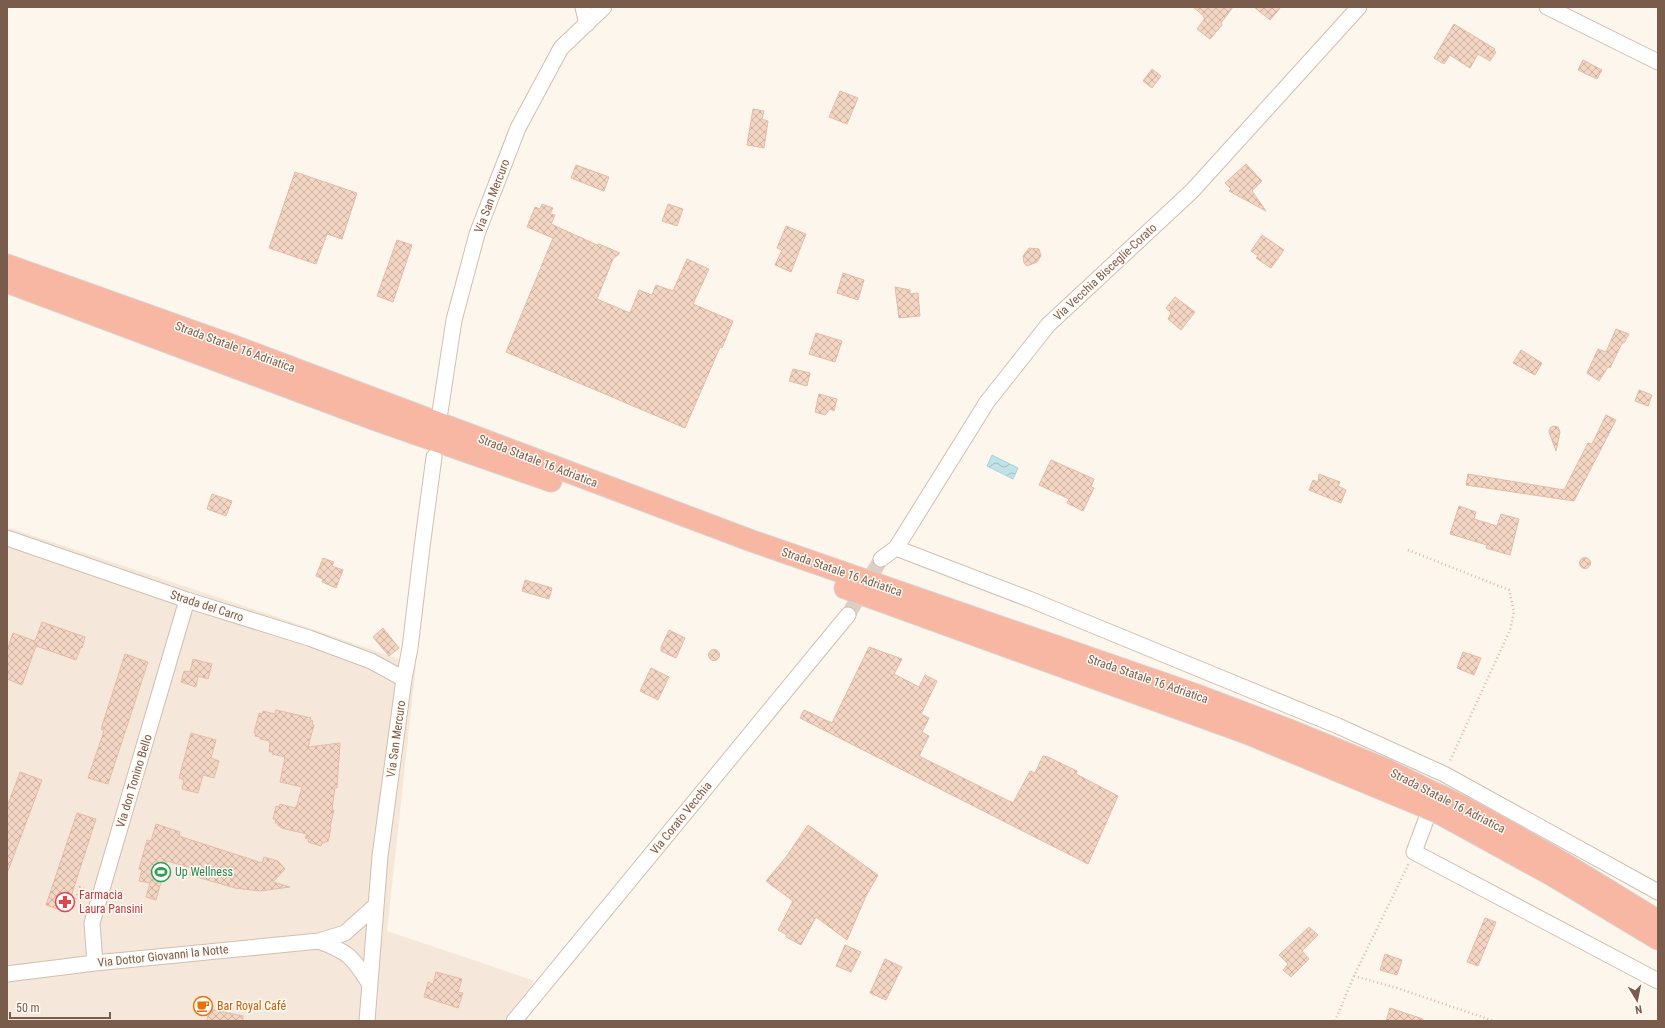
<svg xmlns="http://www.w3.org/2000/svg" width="1665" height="1028" viewBox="0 0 1665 1028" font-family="'Roboto Condensed',sans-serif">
  <defs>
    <pattern id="water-waves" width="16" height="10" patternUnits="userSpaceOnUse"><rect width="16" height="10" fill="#bfe3e8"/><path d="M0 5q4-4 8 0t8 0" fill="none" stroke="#a0bbbe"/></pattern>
    <pattern id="building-cross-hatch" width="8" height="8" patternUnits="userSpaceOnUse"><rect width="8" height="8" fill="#f3d5c3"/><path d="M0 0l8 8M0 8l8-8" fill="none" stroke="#cab0a1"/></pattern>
  </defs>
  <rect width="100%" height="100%" fill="#fdf6ec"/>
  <path fill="#f5e8da" d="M7,527L295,623L416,665L387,931L535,981L504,1021H7Z"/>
  <path fill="url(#water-waves)" stroke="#a5d3da" d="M992,455L1018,468L1013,479L987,466Z"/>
  <path fill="url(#building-cross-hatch)" stroke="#e6bba3" d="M1193,7H1233L1221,23L1222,25L1210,39L1197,29L1205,18L1203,17L1204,16Z
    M1254,7H1281L1270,20Z
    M1454,24L1495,49L1494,50L1496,52L1490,61L1478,54L1470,68L1450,55L1444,64L1434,58Z
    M1583,60L1602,70L1597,79L1578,70Z
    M1152,69L1161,76L1152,88L1143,81Z
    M840,91L858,98L847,124L829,117Z
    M753,109L764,111L762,119L768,121L764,148L747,145Z
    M1246,164L1262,181L1252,191L1266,211L1229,191L1231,189L1225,183Z
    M576,165L609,177L604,191L571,178Z
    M295,172L357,193L342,239L327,234L316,264L269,248Z
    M542,204L553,208L550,214L555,215L551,224L597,245L599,244L620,253L613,259L597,299L630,313L639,290L652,295L656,285L673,291L687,259L709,269L693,304L733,321L722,348L720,347L685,428L506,352L553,238L527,227L535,207L540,209Z
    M668,204L683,209L677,226L662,221Z
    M786,226L806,234L791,272L775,265L782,250L777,248Z
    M1262,235L1284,250L1271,268L1256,258L1258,256L1251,251Z
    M397,240L412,245L393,302L377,296Z
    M1029,248L1039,249L1041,256L1037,262L1027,266L1024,263L1023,256Z
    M843,273L864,280L858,300L837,293Z
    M895,287L910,290V294L918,293L920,316L899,318Z
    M1175,297L1195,312L1181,330L1168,319L1171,313L1166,308Z
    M1616,329L1629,334L1624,343H1622L1610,368L1608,367L1599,381L1587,373L1598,349L1606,352Z
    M816,333L842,341L835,362L809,354Z
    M1521,350L1542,363L1535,375L1513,363Z
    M793,369L810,373L807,386L789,381Z
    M1639,390L1652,395L1648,406L1635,401Z
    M819,394L837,399L834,411L830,409L825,415L815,412Z
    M1606,415L1616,420L1574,501L1466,485L1468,474L1564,490L1588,443L1592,444Z
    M1553,426L1558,427L1560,432L1556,451L1549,432L1550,428Z
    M1051,460L1094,479L1091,487L1094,488L1083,511L1067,503L1069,499L1039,485Z
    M1319,474L1340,482L1338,486L1346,490L1341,503L1309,490L1313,480L1318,482Z
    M212,494L232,501L226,516L207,509Z
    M1459,506L1476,512L1474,519L1497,526L1501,514L1519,519L1510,555L1486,548L1487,545L1450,534Z
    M1579.5 563a5.5 5.5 0 1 1 11 0a5.5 5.5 0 1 1-11 0Z
    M323,558L334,562L332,566L343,570L336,588L322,582L323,579L316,576Z
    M525,580L552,588L549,599L522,591Z
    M42,622L85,637L82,648L81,647L76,660L36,646L22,685L7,679V650L13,633L35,641Z
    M383,628L399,648L389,656L373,637Z
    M669,630L685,638L676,658L661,651V647Z
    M869,647L902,659L894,674L919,687L925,675L937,681L921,714L929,718L922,732L929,736L919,756L1013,803L1030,771L1035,773L1043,756L1048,757L1077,771L1076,774L1118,796L1088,864L800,718L804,710L832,723Z
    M708.5 655a5.5 5.5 0 1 1 11 0a5.5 5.5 0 1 1-11 0Z
    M1463,652L1481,658L1474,675L1457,668Z
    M125,654L148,662L108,784L88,778L104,731L101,729Z
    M193,659L212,664L208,679L198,676L196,687L181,682L184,671L190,672Z
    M651,668L669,677L658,700L640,691Z
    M276,710L311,718L310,720L313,721L312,725H314L308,747L340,743L337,788L335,787L332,810H334L330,827H331L328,842L325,841V843H322L321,846L308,842L309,839L305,838L307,834L281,828V826H278V823H275L276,819H273L276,806L279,807L280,804L295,808L297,805L302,787L280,782L285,757L272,754L273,752H269L270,741L260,739V737L255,736L256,733H254L259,713L262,714L263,711L275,714Z
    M191,733L216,740L211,758L219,761L214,778L203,775L198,793L182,789L184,780L179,778Z
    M20,772L42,780L8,871H7V807Z
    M77,813L96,819L66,912L46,905Z
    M156,824L180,832L179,836L262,863L264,857L278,861L285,869L273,882L290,887L260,891L235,888L190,875L191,868L167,861L156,900L146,897L150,883L139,881L142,870L139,869L147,840L151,841Z
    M808,825L878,875L866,896L847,940L816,917L801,945L786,937L787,935L778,930L793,901L766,881L786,857Z
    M1485,918L1496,922L1478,966L1467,962Z
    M1309,927L1318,935L1302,951L1309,959L1291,977L1283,970L1288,964L1279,955Z
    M845,945L861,952L851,972L836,966Z
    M1385,954L1402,960L1397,975L1380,970Z
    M885,959L902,967L886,1000L870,993Z
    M436,972L462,979L458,992L463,993L458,1008L424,997L428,982L433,984Z
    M1390,1008L1423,1019V1021H1386Z
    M209,1009L243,1016V1021H207Z"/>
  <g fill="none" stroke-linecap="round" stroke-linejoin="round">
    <path stroke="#dcd0c4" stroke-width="15" stroke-dasharray="15 8" stroke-linecap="butt" d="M848,615L881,559"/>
    <g stroke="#d1beb0" stroke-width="17">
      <path id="minor" d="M583,7L587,24
        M1547,7L1658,62
        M440,412L454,320L477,234L518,128L561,48L604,7
        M7,538L187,600L309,638L371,661L404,679
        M896,548L1029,599L1338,726L1444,774L1658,892
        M881,559L896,548L987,402L1048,325L1192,191L1359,7
        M1433,801L1414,852L1658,981
        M319,941C348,952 352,956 369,983
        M95,963L92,923L187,600
        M7,974L95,963L319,941L345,933L376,905
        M367,1021L380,856L404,679L410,648L422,547L434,457
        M514,1021L848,615"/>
    </g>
    <g stroke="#dad1cd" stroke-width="23">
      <path id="highway" d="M7,265L234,346L752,541L1194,694L1289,730L1387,770L1432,792
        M7,282L376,420L551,481
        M845,588L1249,734L1425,807
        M1441,796C1516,833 1587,877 1658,921
        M1437,812L1550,874L1658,939"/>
    </g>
    <path stroke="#d9b8a5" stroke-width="2.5" stroke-dasharray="1 3" stroke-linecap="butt" d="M1408,550L1509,590L1514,612L1510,630L1449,763
      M68,903L73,905L80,887L84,889L79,906L83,907
      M1354,976L1397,988L1494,1021
      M1335,1021L1354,976L1409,863"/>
    <use href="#minor" stroke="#fff" stroke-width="15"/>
    <use href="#highway" stroke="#f7b7a3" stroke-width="21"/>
    <g stroke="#dad1cd" stroke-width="23" stroke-linecap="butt">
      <path id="highway-bridge" d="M1432,792L1441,796
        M1425,807L1437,812"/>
    </g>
    <use href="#highway-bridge" stroke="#f7b7a3" stroke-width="21"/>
  </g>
  <defs>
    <g id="stadium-ring" transform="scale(1)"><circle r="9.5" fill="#fffaf3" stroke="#2e9e5b" stroke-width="1.5"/><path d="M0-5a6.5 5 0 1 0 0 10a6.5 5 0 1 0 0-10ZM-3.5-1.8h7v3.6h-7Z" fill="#2e9e5b"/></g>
    <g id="pharmacy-ring" transform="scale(1)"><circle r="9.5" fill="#fffaf3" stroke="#e0444e" stroke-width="1.5"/><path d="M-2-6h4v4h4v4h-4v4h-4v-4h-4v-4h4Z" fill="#e0444e"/></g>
    <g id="cafe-ring" transform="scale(1)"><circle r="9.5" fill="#fffaf3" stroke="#e8710a" stroke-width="1.5"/><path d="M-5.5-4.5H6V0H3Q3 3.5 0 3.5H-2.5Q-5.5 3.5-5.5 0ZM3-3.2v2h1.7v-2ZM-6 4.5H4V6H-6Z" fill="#e8710a"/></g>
  </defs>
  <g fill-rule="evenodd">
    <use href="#stadium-ring" x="161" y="872"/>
    <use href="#pharmacy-ring" x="65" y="902"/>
    <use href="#cafe-ring" x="203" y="1006"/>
  </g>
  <g text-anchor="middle" stroke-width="3" stroke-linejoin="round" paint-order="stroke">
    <g font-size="12" fill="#7a5c4d" stroke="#fffaf3">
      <text transform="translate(492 196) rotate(-69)" y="4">Via San Mercuro</text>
      <text transform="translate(1105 272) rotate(-43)" y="4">Via Vecchia Bisceglie-Corato</text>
      <text transform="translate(235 347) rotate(20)" y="4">Strada Statale 16 Adriatica</text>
      <text transform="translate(538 461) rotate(21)" y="4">Strada Statale 16 Adriatica</text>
      <text transform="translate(842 572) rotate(19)" y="4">Strada Statale 16 Adriatica</text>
      <text transform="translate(207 606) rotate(18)" y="4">Strada del Carro</text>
      <text transform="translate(1148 679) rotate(19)" y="4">Strada Statale 16 Adriatica</text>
      <text transform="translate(396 739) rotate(-82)" y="4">Via San Mercuro</text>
      <text transform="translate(134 781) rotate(-73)" y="4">Via don Tonino Bello</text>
      <text transform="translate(1448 801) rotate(27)" y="4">Strada Statale 16 Adriatica</text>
      <text transform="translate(681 818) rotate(-51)" y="4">Via Corato Vecchia</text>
      <text transform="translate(163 956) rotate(-6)" y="4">Via Dottor Giovanni la Notte</text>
    </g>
    <g font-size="12" fill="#27864d" stroke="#fffaf3" text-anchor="start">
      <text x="175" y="876">Up Wellness</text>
    </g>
    <g font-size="12" fill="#be3a42" stroke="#fffaf3" text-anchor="start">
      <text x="79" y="899">Farmacia<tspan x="79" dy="14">Laura Pansini</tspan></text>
    </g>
    <g font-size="12" fill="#c56008" stroke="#fffaf3" text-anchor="start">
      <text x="217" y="1010">Bar Royal Café</text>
    </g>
  </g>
  <rect width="1665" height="1028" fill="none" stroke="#7a5c4d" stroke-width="16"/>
  <g transform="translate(1637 1000) rotate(170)" stroke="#fffaf3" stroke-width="3" paint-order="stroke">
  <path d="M0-3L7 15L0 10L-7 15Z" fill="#7a5c4d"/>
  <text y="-6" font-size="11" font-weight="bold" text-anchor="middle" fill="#7a5c4d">N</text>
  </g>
  <path d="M10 1012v6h100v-6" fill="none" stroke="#7a5c4d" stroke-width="2"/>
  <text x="16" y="1012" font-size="12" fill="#7a5c4d" stroke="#fffaf3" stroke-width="3" paint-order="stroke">50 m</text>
</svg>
